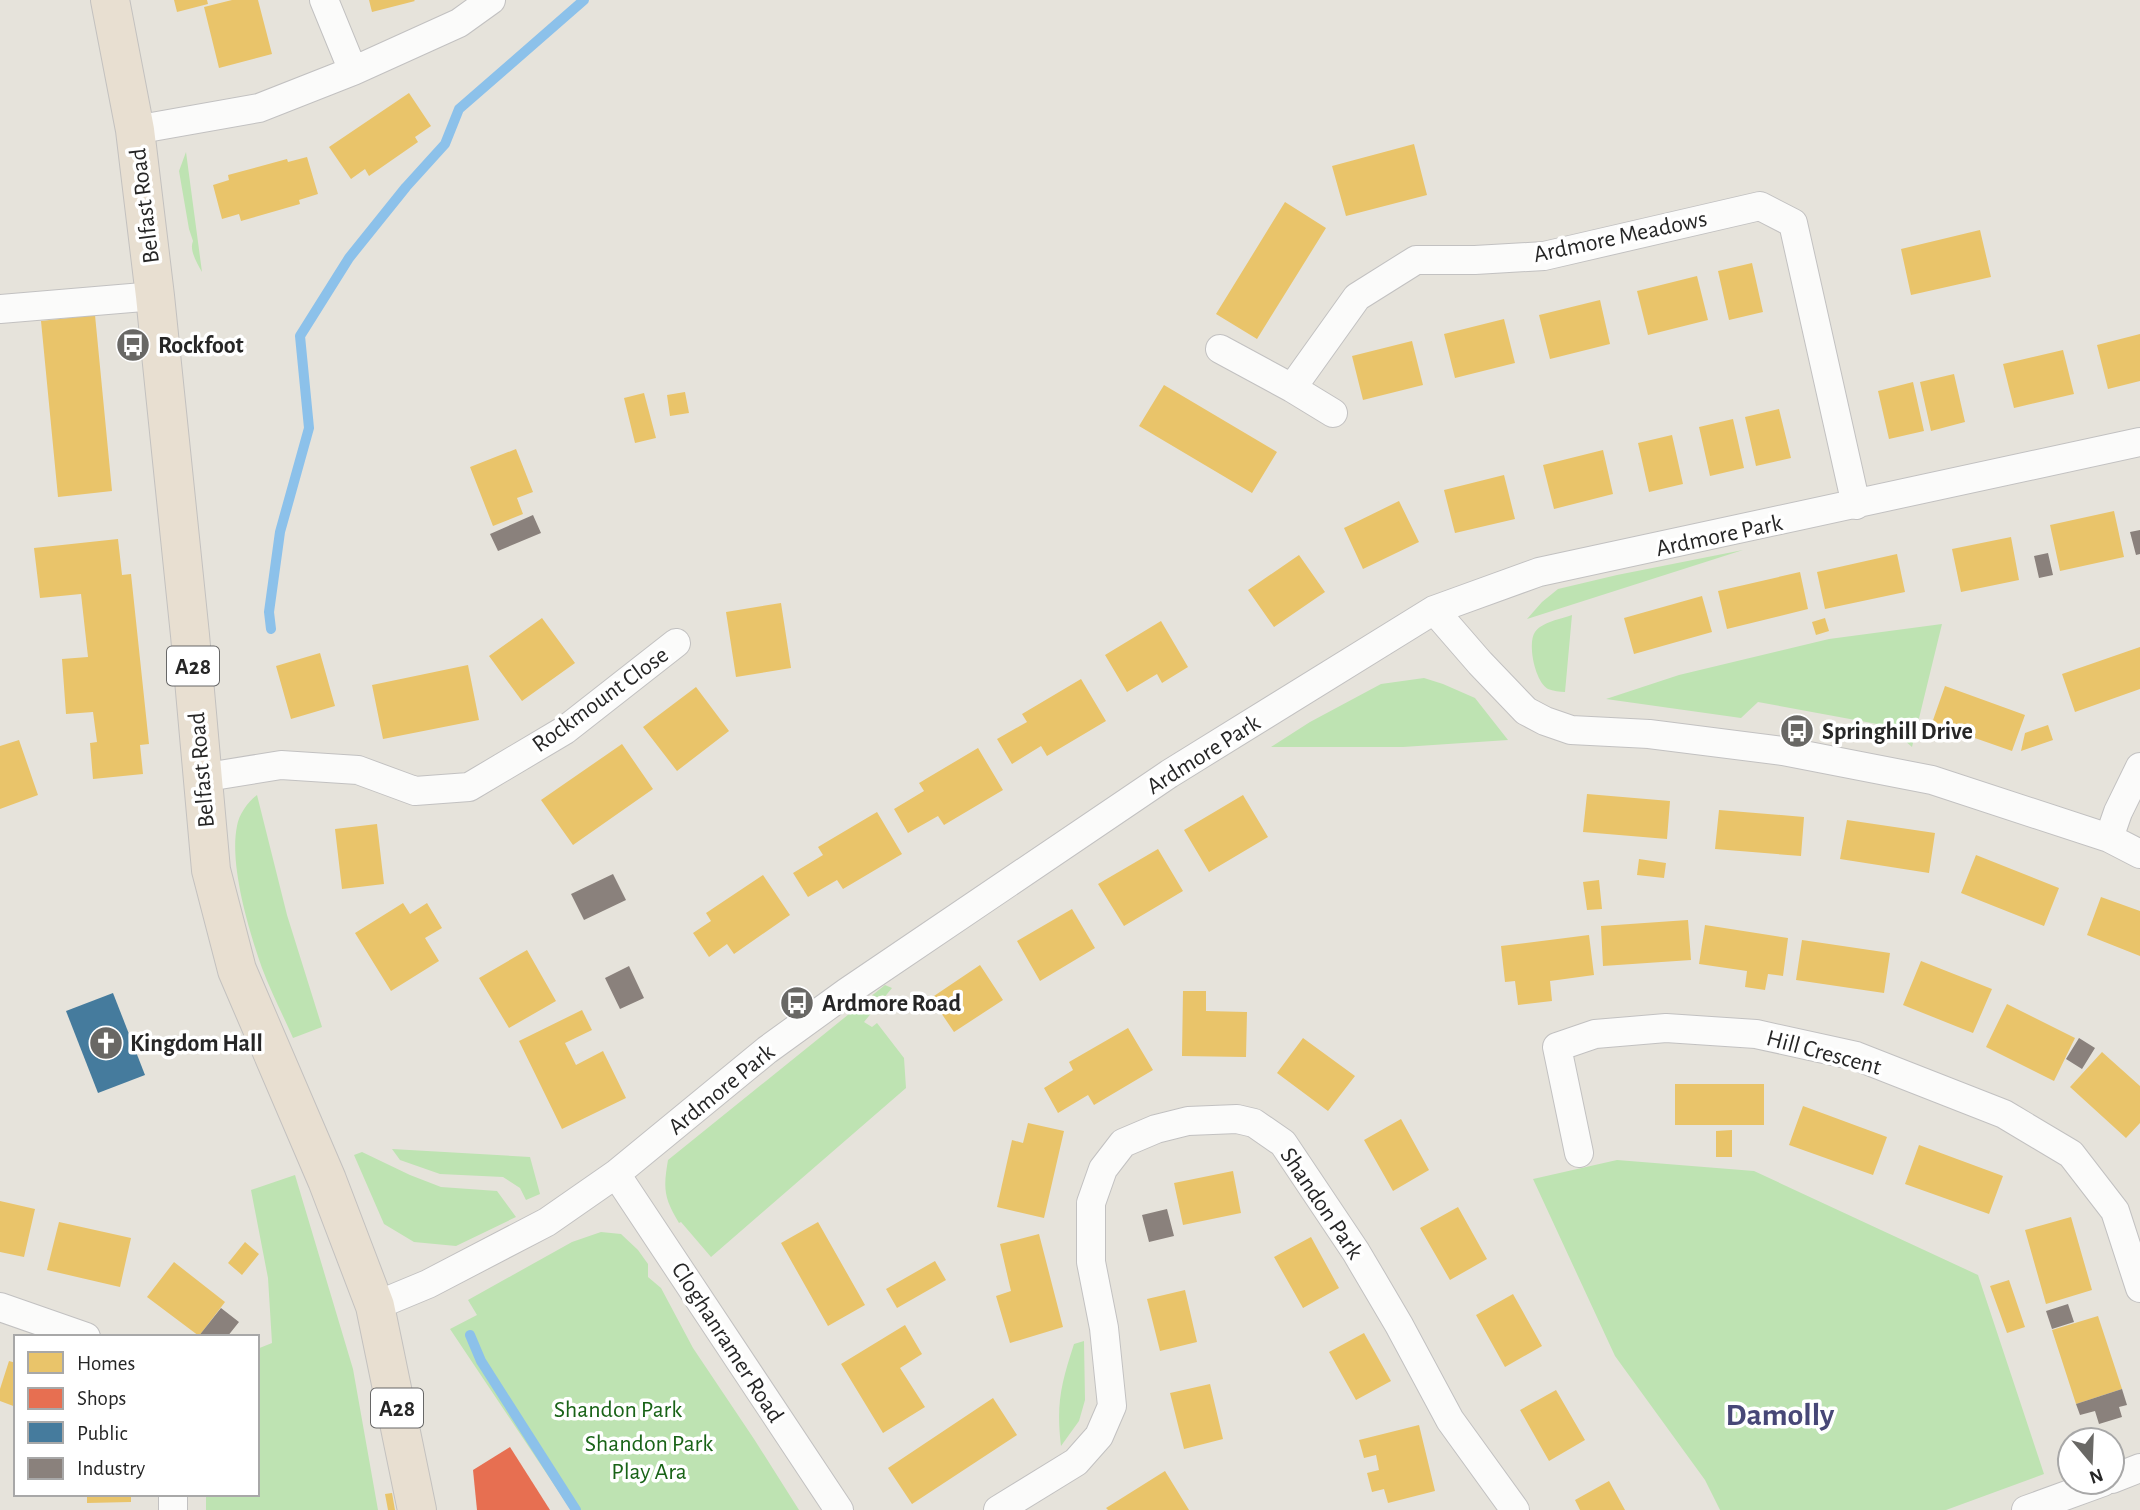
<svg xmlns="http://www.w3.org/2000/svg" width="2140" height="1510" viewBox="0 0 2140 1510" font-family="'Alegreya Sans',sans-serif">
  <rect width="100%" height="100%" fill="#e6e3db"/>
  <path fill="#bee3b2" d="M186,152L202,272C197,263 189,250 193,241L189,229L179,171Z
    M1743,550L1527,619L1542,602L1558,589L1617,575Z
    M1572,615L1565,692C1560,692 1553,691 1548,689C1535,682 1527,643 1535,632C1542,622 1561,619 1572,615Z
    M1942,624L1912,747L1888,726L1758,702L1741,718L1606,699L1679,675L1829,639Z
    M1424,678L1443,684L1475,698L1508,740L1403,747H1271L1310,722L1381,684Z
    M257,795L287,915L322,1027L293,1038C283,1015 271,992 262,968C249,931 229,865 237,826C239,814 248,802 257,795Z
    M885,985L892,988L864,1022L872,1027L877,1023L904,1058L906,1088L711,1257L681,1222L679,1223C664,1198 663,1189 668,1160Z
    M392,1149L530,1157L540,1194L526,1200L520,1188L503,1177L440,1174L400,1160Z
    M362,1152L410,1175L441,1187L497,1191L516,1217L456,1246L414,1242L384,1224L354,1155Z
    M1617,1160L1754,1171L1978,1275L2044,1474L1946,1510H1720L1705,1480L1615,1356L1533,1179Z
    M295,1175L353,1369L378,1510H206V1494H257V1349L272,1343L268,1278L251,1190Z
    M601,1232L621,1234L638,1250L648,1264V1277L661,1288L693,1348L754,1439L799,1510H571L450,1329L477,1315L468,1300L572,1242Z
    M1084,1341L1085,1400L1079,1421L1061,1446C1056,1404 1061,1384 1074,1344Z"/>
  <path fill="#e9c46a" d="M174,0H207L208,4L177,12Z
    M232,0H258L272,54L219,68L204,7Z
    M369,0H414L415,1L372,12Z
    M409,93L431,126L415,137L418,142L369,176L365,169L351,179L329,147Z
    M1414,144L1427,195L1346,216L1332,166Z
    M307,157L318,194L299,200L300,204L241,221L239,214L222,219L213,185L229,180L228,175L287,159L288,162Z
    M1285,202L1326,228L1257,339L1216,314Z
    M1980,230L1991,277L1911,295L1901,249Z
    M1752,263L1763,312L1729,320L1718,271Z
    M1697,276L1708,320L1648,335L1637,291Z
    M1600,300L1610,344L1550,359L1539,315Z
    M95,315L112,491L58,497L41,321Z
    M1504,319L1515,363L1455,378L1444,334Z
    M2140,334V381L2108,389L2097,345Z
    M1412,341L1423,385L1363,400L1352,356Z
    M2063,350L2074,394L2014,408L2003,364Z
    M1954,374L1965,422L1931,431L1920,382Z
    M1913,382L1924,431L1889,439L1878,391Z
    M1164,385L1277,452L1252,493L1139,426Z
    M685,392L689,413L670,416L667,395Z
    M644,393L656,438L635,443L624,398Z
    M1779,409L1791,458L1756,466L1745,417Z
    M1733,419L1744,468L1710,476L1699,427Z
    M1672,435L1683,484L1649,492L1638,443Z
    M516,449L533,492L517,498L523,514L493,526L470,467Z
    M1603,450L1613,494L1554,509L1543,465Z
    M1504,475L1515,519L1455,533L1444,490Z
    M1399,501L1419,542L1363,569L1344,528Z
    M2114,511L2124,557L2060,571L2050,525Z
    M2011,537L2019,580L1961,592L1952,549Z
    M118,539L122,575L131,574L149,744L140,745L143,774L93,779L90,743L97,742L93,712L66,714L62,659L88,657L81,594L40,598L34,548Z
    M1897,554L1905,592L1825,609L1817,572Z
    M1299,555L1325,592L1274,627L1248,590Z
    M1800,572L1808,609L1727,629L1718,591Z
    M1702,596L1712,632L1634,654L1624,618Z
    M781,603L791,668L736,677L726,612Z
    M542,618L575,663L522,701L489,656Z
    M1825,618L1829,631L1816,635L1812,622Z
    M1161,621L1188,667L1162,683L1157,674L1127,692L1105,655Z
    M2140,647V689L2075,712L2062,674Z
    M320,653L335,706L291,719L276,666Z
    M468,665L479,720L383,739L372,685Z
    M1081,679L1106,721L1047,756L1041,746L1012,764L997,739L1027,722L1022,714Z
    M1945,686L2025,715L2012,751L1932,723Z
    M696,687L729,731L677,771L643,727Z
    M2048,725L2053,740L2021,751L2025,733Z
    M19,740L38,795L0,809V746Z
    M622,744L653,789L573,845L541,800Z
    M978,748L1003,790L944,825L938,816L908,833L894,809L924,791L919,783Z
    M1587,794L1670,801L1667,839L1583,832Z
    M1243,795L1268,837L1209,872L1184,830Z
    M1719,810L1804,817L1801,856L1715,849Z
    M877,812L902,854L843,889L837,880L808,897L793,873L823,855L818,847Z
    M1847,820L1935,833L1929,873L1840,859Z
    M377,824L384,884L342,889L335,829Z
    M1158,849L1183,891L1124,926L1098,884Z
    M1976,855L2059,888L2044,926L1961,893Z
    M1639,859L1666,863L1664,878L1637,875Z
    M763,875L790,915L734,954L727,944L709,957L693,933L711,921L706,913Z
    M1599,880L1602,909L1587,910L1583,882Z
    M2101,897L2140,911V956L2087,935Z
    M403,903L410,914L427,903L442,928L425,938L439,961L391,991L355,933Z
    M1072,909L1095,948L1040,981L1017,941Z
    M1688,920L1691,960L1603,966L1601,926Z
    M1705,925L1788,938L1783,976L1768,974L1765,990L1745,987L1747,971L1699,964Z
    M1589,935L1594,975L1550,981L1552,1001L1518,1005L1515,981L1505,982L1501,946Z
    M1802,940L1890,953L1884,993L1796,980Z
    M527,950L556,1001L509,1028L479,978Z
    M1921,961L1992,989L1973,1033L1903,1005Z
    M980,965L1003,1000L954,1032L931,998Z
    M1183,991H1206V1011L1247,1012L1246,1057L1182,1056Z
    M2007,1004L2075,1038L2054,1081L1986,1047Z
    M582,1010L592,1030L565,1043L576,1065L603,1051L626,1098L562,1129L519,1041Z
    M1128,1028L1153,1070L1094,1105L1088,1095L1058,1113L1044,1088L1073,1070L1069,1062Z
    M1303,1038L1355,1076L1328,1111L1277,1073Z
    M2102,1052L2140,1086V1123L2126,1138L2070,1087Z
    M1675,1084H1764V1125H1675Z
    M1803,1106L1887,1137L1873,1175L1789,1145Z
    M1401,1119L1429,1170L1393,1191L1364,1140Z
    M1028,1123L1064,1131L1044,1218L997,1207L1012,1140L1023,1143Z
    M1732,1130V1157H1716V1131Z
    M1919,1145L2003,1176L1989,1214L1905,1184Z
    M1233,1171L1241,1213L1183,1225L1174,1183Z
    M0,1201L35,1209L24,1257L0,1252Z
    M1458,1207L1487,1259L1450,1280L1420,1228Z
    M2071,1217L2092,1290L2046,1304L2025,1230Z
    M59,1222L131,1238L120,1287L47,1270Z
    M818,1222L865,1305L828,1326L781,1243Z
    M1039,1234L1063,1327L1010,1343L996,1296L1011,1291L1000,1244Z
    M1311,1237L1339,1288L1303,1308L1274,1257Z
    M245,1242L259,1254L242,1275L228,1263Z
    M935,1261L946,1280L897,1308L886,1289Z
    M174,1262L225,1302L199,1336L147,1297Z
    M2009,1280L2025,1327L2007,1333L1990,1286Z
    M1185,1290L1197,1342L1160,1351L1147,1299Z
    M1513,1294L1542,1346L1505,1367L1476,1315Z
    M2098,1316L2122,1389L2076,1404L2052,1330Z
    M905,1325L922,1354L900,1368L925,1407L883,1433L841,1364Z
    M1364,1333L1391,1381L1356,1400L1329,1352Z
    M9,1361L16,1363V1407L0,1401V1389Z
    M1210,1384L1223,1439L1184,1449L1170,1393Z
    M1556,1390L1585,1440L1549,1461L1520,1410Z
    M993,1398L1017,1435L912,1504L888,1468Z
    M1419,1425L1435,1491L1388,1503L1384,1489L1372,1492L1367,1473L1379,1470L1376,1455L1364,1458L1359,1440Z
    M1165,1471L1189,1510H1108L1106,1508Z
    M1609,1481L1625,1510H1580L1575,1500Z
    M392,1493L395,1510H388L385,1494Z
    M87,1494H131V1502L87,1503Z"/>
  <path fill="#e76f51" d="M510,1447L550,1510H477L473,1470Z"/>
  <path fill="#457b9d" d="M113,993L145,1075L98,1093L66,1011Z"/>
  <path fill="#8a817c" d="M533,515L541,533L498,551L490,534Z
    M2140,530V554L2136,555L2130,532Z
    M2048,553L2053,575L2039,578L2034,556Z
    M613,874L626,900L584,920L571,894Z
    M629,966L644,998L620,1009L605,978Z
    M2079,1038L2095,1048L2082,1069L2066,1059Z
    M1167,1209L1174,1236L1149,1242L1142,1215Z
    M2068,1304L2074,1322L2052,1329L2046,1311Z
    M221,1308L239,1322L227,1337H198Z
    M2122,1389L2127,1405L2119,1407L2122,1417L2099,1424L2095,1411L2080,1415L2076,1404Z"/>
  <g fill="none" stroke-linecap="round" stroke-linejoin="round">
    <path stroke="#8cc1ea" stroke-width="10" d="M271,629L269,612L280,532L309,428L300,336L349,258L406,187L445,144L459,109L584,0
      M470,1335L481,1361L576,1510"/>
    <g stroke="#c2c1c1" stroke-width="30">
      <path id="street" d="M324,0L353,71
        M135,130L259,108L353,71L459,23L491,0
        M0,309L155,296
        M1220,349L1292,388L1357,297L1416,260H1475L1544,256L1760,206L1793,223L1856,505
        M1292,388L1333,413
        M1434,610L1480,663L1526,711L1545,721L1571,730L1649,734L1783,751L1932,780L2109,838L2140,854
        M201,778L281,765L358,770L415,791L469,787L565,730L676,643
        M2109,838L2118,812L2140,767
        M1579,1153L1557,1047L1595,1034L1666,1028L1756,1034L1856,1056L2004,1114L2071,1154L2115,1211L2140,1288
        M616,1174L839,1510
        M375,1306L428,1284L547,1222L616,1174L767,1050L847,992L1169,774L1434,610L1539,572L2140,442
        M0,1307L86,1337
        M2112,1479L2140,1468
        M173,1510V1494
        M998,1510L1076,1462L1099,1436L1112,1406L1104,1328L1091,1262V1203L1103,1169L1123,1143L1156,1129L1188,1121L1237,1119L1254,1123L1283,1143L1356,1252L1399,1325L1450,1420L1515,1510
        M2026,1510L2103,1482"/>
    </g>
    <g stroke="#c3c1bf" stroke-width="40">
      <path id="highway" d="M110,0L135,130L155,296L190,635L211,870L237,970L327,1180L375,1306L417,1510"/>
    </g>
    <use href="#street" stroke="#fbfbfa" stroke-width="28"/>
    <use href="#highway" stroke="#e8dfd1" stroke-width="38"/>
  </g>
  <defs>
    <g id="bus-disc" transform="scale(1.75)"><circle r="9.5" fill="#696865" stroke="#fff"/><path d="M-5-6H5V4H4V6H2V4H-2V6H-4V4H-5ZM-3.5-4V0h7V-4ZM-3.5 1.2v1.5H-2V1.2ZM2 1.2v1.5H3.5V1.2Z" fill="#fff"/></g>
    <g id="church-disc" transform="scale(1.75)"><circle r="9.5" fill="#696865" stroke="#fff"/><path d="M-1.2-6h2.4v3.5h3.3v2.4h-3.3V6h-2.4V-.1h-3.3v-2.4h3.3Z" fill="#fff"/></g>
  </defs>
  <g fill-rule="evenodd">
    <use href="#bus-disc" x="133" y="345"/>
    <use href="#bus-disc" x="1797" y="731"/>
    <use href="#bus-disc" x="797" y="1003"/>
    <use href="#church-disc" x="106" y="1043"/>
  </g>
  <g text-anchor="middle" stroke-width="7" stroke-linejoin="round" paint-order="stroke">
    <g fill="#fff" stroke="#676767" stroke-width="2">
      <rect x="167" y="646.5" width="52" height="39" rx="5"/>
      <rect x="371" y="1388.5" width="52" height="39" rx="5"/>
    </g>
    <g font-size="23" font-weight="bold" fill="#262626">
      <text x="193" y="674">A28</text>
      <text x="397" y="1416">A28</text>
    </g>
    <g font-size="24" fill="#262626" stroke="#fff">
      <text transform="translate(144 206) rotate(-97)" y="8">Belfast Road</text>
      <text transform="translate(1620 236) rotate(-12)" y="8">Ardmore Meadows</text>
      <text transform="translate(1719 535) rotate(-12)" y="8">Ardmore Park</text>
      <text transform="translate(600 699) rotate(-36)" y="8">Rockmount Close</text>
      <text transform="translate(1203 754) rotate(-32)" y="8">Ardmore Park</text>
      <text transform="translate(201 770) rotate(-95)" y="8">Belfast Road</text>
      <text transform="translate(1824 1052) rotate(15)" y="8">Hill Crescent</text>
      <text transform="translate(721 1089) rotate(-39)" y="8">Ardmore Park</text>
      <text transform="translate(1322 1203) rotate(56)" y="8">Shandon Park</text>
      <text transform="translate(728 1342) rotate(57)" y="8">Cloghanramer Road</text>
    </g>
    <g font-size="24" font-weight="bold" fill="#262626" stroke="#fff" text-anchor="start">
      <text x="158" y="353">Rockfoot</text>
      <text x="1822" y="739">Springhill Drive</text>
      <text x="822" y="1011">Ardmore Road</text>
      <text x="130" y="1051">Kingdom Hall</text>
    </g>
    <g font-size="24" fill="#196317" stroke="#fff">
      <text x="618" y="1417">Shandon Park</text>
      <text x="649" y="1451">Shandon Park<tspan x="649" dy="28">Play Ara</tspan></text>
    </g>
    <g font-size="32" font-weight="bold" fill="#474777" stroke="#fff">
      <text x="1780" y="1425">Damolly</text>
    </g>
  </g>
  <rect x="14" y="1335" width="245" height="161" fill="#ffffff" stroke="#a8a8a8" stroke-width="2"/>
  <rect x="28" y="1352" width="35" height="21" fill="#e9c46a" stroke="#a8a8a8" stroke-width="2"/>
  <text x="77" y="1370" font-size="21" fill="#262626">Homes</text>
  <rect x="28" y="1388" width="35" height="21" fill="#e76f51" stroke="#a8a8a8" stroke-width="2"/>
  <text x="77" y="1405" font-size="21" fill="#262626">Shops</text>
  <rect x="28" y="1422" width="35" height="21" fill="#457b9d" stroke="#a8a8a8" stroke-width="2"/>
  <text x="77" y="1440" font-size="21" fill="#262626">Public</text>
  <rect x="28" y="1458" width="35" height="21" fill="#8a817c" stroke="#a8a8a8" stroke-width="2"/>
  <text x="77" y="1475" font-size="21" fill="#262626">Industry</text>
  <g transform="translate(2091 1461) rotate(161)"><circle r="33" fill="#ffffff" stroke="#a8a8a8" stroke-width="2"/>
  <path d="M0-5L12 26L0 18L-12 26Z" fill="#696865"/>
  <text y="-10" font-size="19" font-weight="bold" text-anchor="middle" fill="#262626">N</text>
  </g>
</svg>
